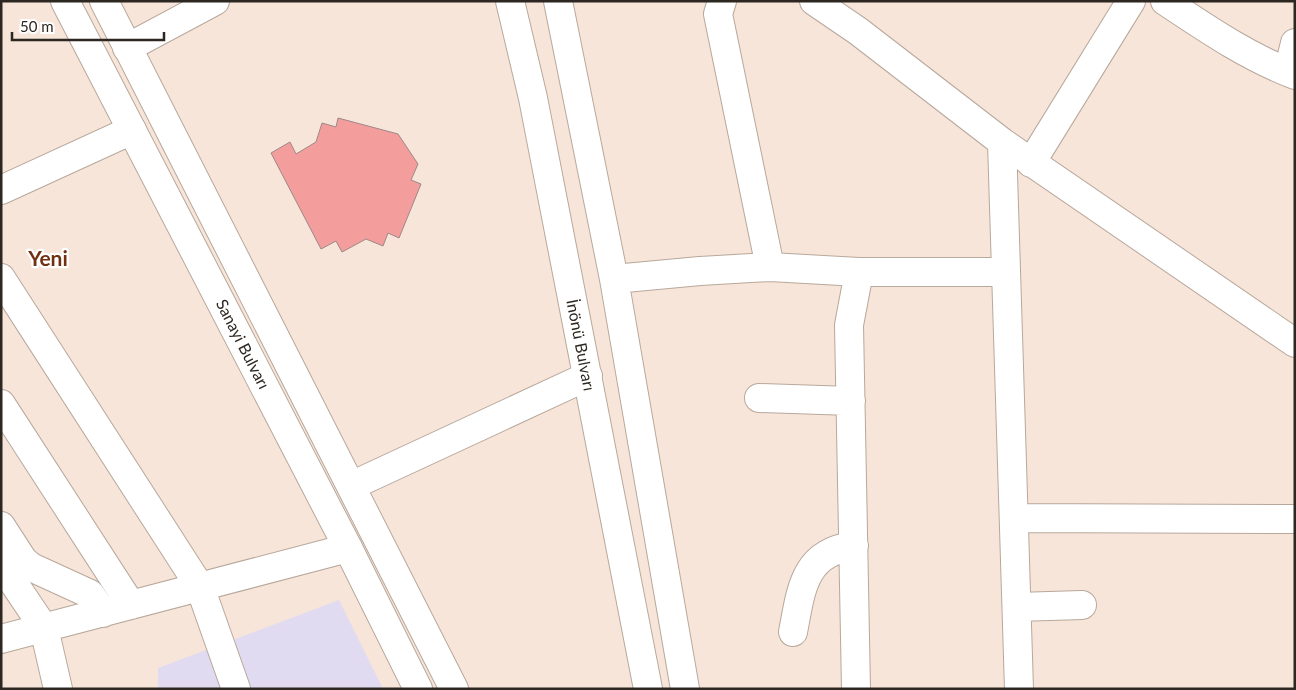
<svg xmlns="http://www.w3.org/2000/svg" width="1296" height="690" viewBox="0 0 1296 690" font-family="Lato,sans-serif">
  <rect width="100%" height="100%" fill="#f6e5d8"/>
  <path fill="#e0dbf0" d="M339,600L383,689H158V668Z"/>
  <path fill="#f39e9d" stroke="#9e8887" d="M338,118L398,134L418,164L411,180L421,184L399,238L388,233L383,246L366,239L342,252L336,241L321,249L271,153L290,142L296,154L316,142L322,123L336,127Z"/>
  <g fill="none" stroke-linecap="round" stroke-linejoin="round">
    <g stroke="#b8a89c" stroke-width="30">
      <path id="minor" d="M510,1L533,98L648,689
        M558,1L614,279L685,689
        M722,1L718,14L770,267
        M814,1L858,31L1002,142L1295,343
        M1165,1C1207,29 1248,57 1295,75
        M127,48L215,1
        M1288,72L1295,43
        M1002,142L1019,689
        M1031,163L1131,1
        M1,190L132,130
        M1,278L200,587L236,689
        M614,279L700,271L770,267L859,272H1006
        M759,398L851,401
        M1,404L131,605
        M351,486L588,376
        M1014,518L1295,519
        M1,526L23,560L31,567L90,594L103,613
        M1,564L44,628L58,689
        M1017,607L1082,605
        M793,632C801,591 803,552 854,546
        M1,639L348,548
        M856,689L849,325L859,272"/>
    </g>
    <g stroke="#b8a89c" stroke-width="30">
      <path id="major" d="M65,1L348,548L418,689
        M104,1L454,689"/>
    </g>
    <use href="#minor" stroke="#fff" stroke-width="28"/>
    <use href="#major" stroke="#fff" stroke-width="28"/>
  </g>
  <g text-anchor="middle" stroke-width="4.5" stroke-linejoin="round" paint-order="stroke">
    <g font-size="16" fill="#2d2722" stroke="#fff">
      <text transform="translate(243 344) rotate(63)" y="6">Sanayi Bulvarı</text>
      <text transform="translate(581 345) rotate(79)" y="6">İnönü Bulvarı</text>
    </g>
    <g font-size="21" font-weight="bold" fill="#713111" stroke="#fff">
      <text x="48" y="266">Yeni</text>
    </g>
  </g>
  <rect width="1296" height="690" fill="none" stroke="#2d2722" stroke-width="5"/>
  <path d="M12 32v8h152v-8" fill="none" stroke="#2d2722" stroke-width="2.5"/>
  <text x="20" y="32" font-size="15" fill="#2d2722" stroke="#ffffff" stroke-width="4" paint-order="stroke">50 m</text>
</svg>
